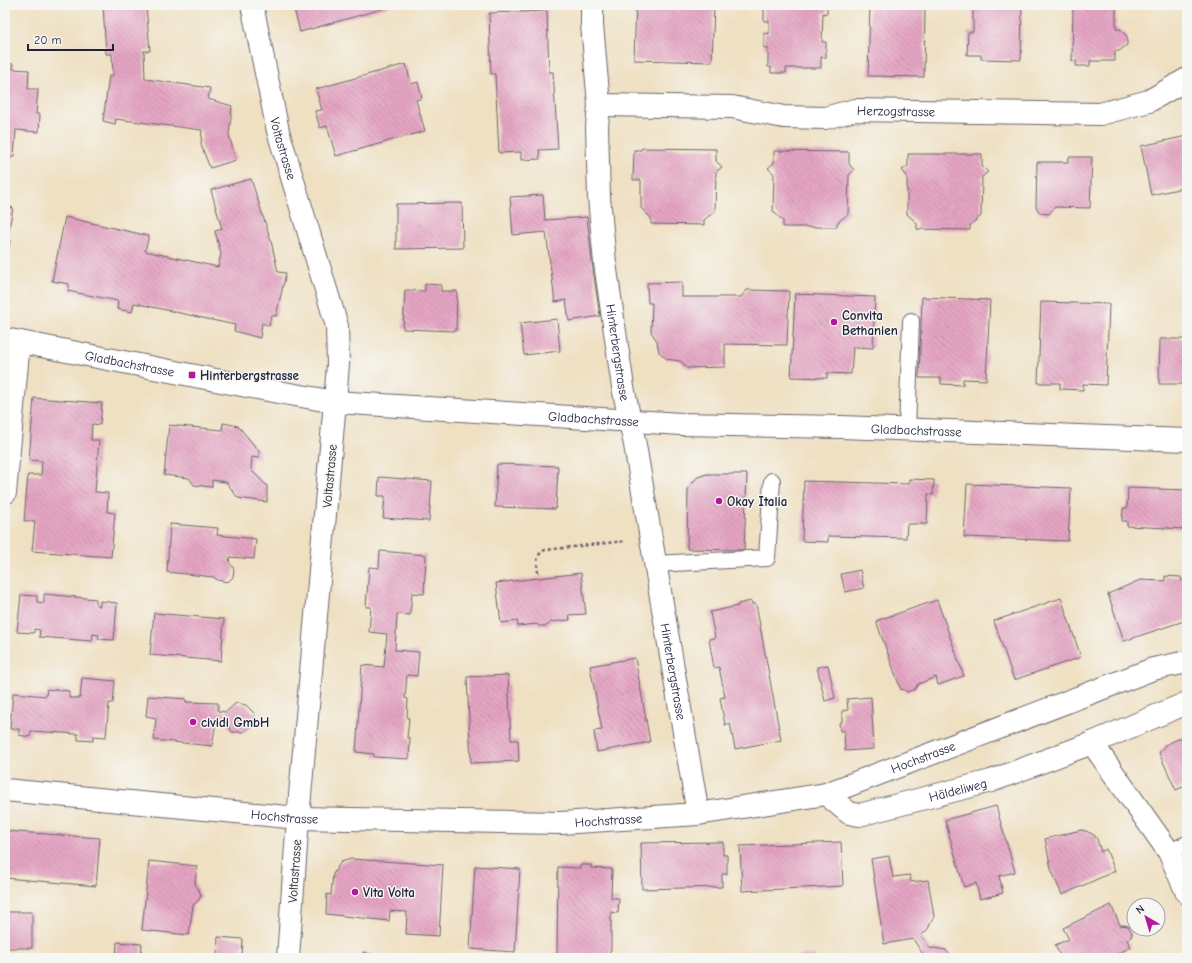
<svg xmlns="http://www.w3.org/2000/svg" width="1192" height="963" viewBox="0 0 1192 963" font-family="'Comic Neue',sans-serif">
  <defs>
    <pattern id="building-back-hatch" width="6" height="6" patternUnits="userSpaceOnUse"><rect width="6" height="6" fill="#e5a5c3"/><path d="M-1 5l2 2M0 0l6 6M5-1l2 2" fill="none" stroke="#b986a0"/></pattern>
  </defs>
  <rect width="100%" height="100%" fill="#f6f6f2"/>
  <filter id="ink" filterUnits="userSpaceOnUse"><feTurbulence type="fractalNoise" baseFrequency=".025" numOctaves="2"/><feDisplacementMap in="SourceGraphic" scale="8" xChannelSelector="R" yChannelSelector="G"/><feConvolveMatrix kernelMatrix="1 2 1 2 8 2 1 2 1" color-interpolation-filters="sRGB"/></filter>
  <filter id="wash" filterUnits="userSpaceOnUse"><feTurbulence type="fractalNoise" baseFrequency=".012" numOctaves="4" result="noise"/><feDisplacementMap in="SourceGraphic" scale="16" xChannelSelector="R" yChannelSelector="G"/><feGaussianBlur stdDeviation="0.9" result="paint"/><feColorMatrix in="noise" values="0 0 0 0 0 0 0 0 0 0 0 0 0 0 0 0 0 1.4 0 .05"/><feComposite in="paint" operator="in"/></filter>
  <g filter="url(#wash)">
    <rect width="100%" height="100%" fill="#efe0c2"/>
    <g id="blocks">
      <path fill="url(#building-back-hatch)" d="M103,5H146L150,51H144L145,79L210,88L208,99L232,106L229,135L236,160L210,168L201,145L202,130L116,119L115,124L103,121L109,76H113L112,54H106Z
        M293,5H389V7L300,32Z
        M636,5H714L712,62L634,60Z
        M769,5H827V14L823,13L822,42H826V58L821,57V68H786V73H771V67H768V48H764V33L769,34V21H764V6Z
        M870,5H925L924,77L868,76Z
        M973,5H1022L1021,60L981,59V55H967L968,32H973Z
        M1073,5H1116V29H1120L1127,36V45L1119,51H1115V61H1090V66H1076V60L1072,61Z
        M547,11L549,72H553L558,149L539,150L540,159L521,160V152L499,153L495,74H491L489,13Z
        M5,63L13,64V69L29,70L28,89H38L36,114H40L39,132L16,130L14,157H5Z
        M406,64L411,84L418,82L422,98L416,100L425,131L336,156L327,126L320,128L315,111L322,110L316,89Z
        M1187,136V187L1151,195L1141,146Z
        M642,148L716,149V161L722,167L716,172L715,211L704,220V225L651,224V218L641,208V180H633L634,150H641Z
        M774,151L849,152V164L854,170L849,175L848,214L837,223V227H783V221L773,211L774,174L768,168L774,163Z
        M908,154H982V166L988,172L982,177L981,216L970,225V230L917,229V223L907,214V176L902,170L908,166Z
        M1069,157H1092L1090,208L1055,207L1049,214L1040,213L1036,207L1037,162H1068Z
        M251,179L271,241L278,272L286,273L276,316H271L269,326L262,323L260,338L234,331L235,325L134,303L132,312L117,309L118,301L68,291L69,284L52,281L65,217L149,236L145,251L218,267L221,254L215,231L222,229L211,190Z
        M543,195L545,220L587,217L593,270L600,316L569,321L566,300L555,302L546,232L513,235L510,197Z
        M462,203L463,248L396,249V204Z
        M5,206L13,208L7,240H10L8,254H5Z
        M682,282V297H741L747,290L789,291L787,345L725,344V367L687,368L680,361L667,359L659,352L657,341L651,332L652,303H648L647,283Z
        M425,284L441,285V291H457L456,331L403,329L405,290L425,291Z
        M795,294L875,297L873,348L853,347L851,374L827,373V378L791,377Z
        M922,297L990,300L986,380L963,379V385L941,384V378H919Z
        M1041,302L1109,304L1106,385L1083,384V390L1060,389V383H1038Z
        M557,319L560,351L524,355L520,323Z
        M1160,339H1187V384H1159Z
        M34,398L102,403L100,425L92,424L91,440H99L95,492L108,493L107,512L115,513L111,557L32,551L35,521H24L28,475H41L42,461L29,460Z
        M223,423L238,426L259,451V458L252,457L251,470L267,486V502L238,498L226,482L212,480V487L194,485L189,478L164,475L169,425L222,430Z
        M497,464L558,466L556,509L495,507Z
        M707,474H747L744,550L687,549L688,490L692,483L698,477Z
        M379,477L432,481L429,521L383,518L385,496H378Z
        M909,479L934,480L933,495L928,494L927,524H907L906,538L828,536V542L802,541L804,481L909,484Z
        M967,484L1071,488L1068,541L964,537Z
        M1128,488L1187,490L1186,529L1127,526V521H1122L1123,508H1127Z
        M170,524L218,528L217,535L256,539L254,559L230,557L229,562L234,569L233,577L228,582L217,580L214,577L167,572Z
        M380,551L426,555L424,594L412,593L410,615L397,614L395,650L419,652L417,676L407,675L405,698L408,699L407,718H409L407,738H410L409,759L374,757V754L356,752L362,665L384,667L387,634L369,632L371,607H366L369,567L379,568Z
        M860,570L864,588L845,592L841,574Z
        M581,573L586,614L569,615L570,620L551,622L547,626H539L537,624L518,626L517,621L501,623L496,583Z
        M1165,576L1181,577L1182,581H1186L1187,620L1124,641L1108,594L1140,580L1165,581Z
        M44,594L96,599V605L100,606V601L117,603L114,640L98,639L99,635L93,634L92,641L39,637L40,630L34,629V633L17,632L21,595L37,596V602L44,603Z
        M1061,598L1081,657L1014,680L994,621Z
        M937,600L964,676L938,685L936,677L918,684L915,689L907,692L903,689L901,690L876,621Z
        M751,601L752,604H756L781,740L735,749L730,723L725,725L720,698L725,697L719,667L714,668L709,639L715,638L710,612L738,606V604Z
        M154,613L224,619L221,661L150,655Z
        M635,658L650,742L597,752L594,731L602,730L590,666Z
        M828,665L835,698L825,701L817,667Z
        M508,675L511,740H518L519,761L471,763L467,677Z
        M82,678L115,681L113,703H109L106,737L93,736V741L78,740V734L31,731L30,737L19,735V729H10L13,693L46,696L47,689L69,691V698H80Z
        M148,696L186,699V702L218,703V711L226,712L236,703L246,705L255,714L253,725L244,732H232L225,721H216L212,746L154,740L156,718L146,716Z
        M871,697L874,749L845,751L844,731H840L839,723L842,722V711L848,710L847,699Z
        M1187,735V785L1176,790L1159,753L1165,745Z
        M996,806L1015,872L999,876L1003,893L980,899L976,883L964,887L945,820Z
        M1081,830L1086,831L1094,835L1097,839L1101,852L1106,849L1115,871L1062,895L1051,869L1045,839Z
        M5,831L100,838L96,886L5,878Z
        M723,842V855H727V874H722V887L642,889L641,843Z
        M841,842L843,886L742,891L740,846Z
        M889,856L893,877L910,875L911,882L928,880L934,916L928,929L921,936L931,949L933,948L946,950L952,958H921L923,954L913,939L884,944L871,859Z
        M351,859L443,865L439,936L406,934L407,912L390,911L389,921L326,914L327,894L331,895L333,874L341,862Z
        M149,861L197,866L195,884L199,890L201,896L198,901L193,905L189,935L142,930Z
        M580,865H591V868L612,869L611,898H619L618,913L611,912V949L607,958L557,957L558,867L580,868Z
        M475,866L520,869L515,952L470,949Z
        M1111,905L1120,925L1128,926L1132,933L1131,937L1127,940L1131,947L1109,958H1061L1055,945L1069,939L1063,928Z
        M5,912H32V948H5Z
        M218,937L243,939L242,957L217,956Z
        M117,942L142,944L141,958H116Z
        M363,952L383,958H362Z
        M801,955H815V958H801Z"/>
    </g>
  </g>
  <g filter="url(#ink)">
    <use href="#blocks" fill-opacity="0" stroke="#6a646a" stroke-width="1"/>
    <g fill="none" stroke-linecap="round" stroke-linejoin="round">
      <g stroke="#6a646a" stroke-width="18">
        <path id="lane" d="M907,430L911,321
          M655,564L767,558L772,481
          M1169,852L1187,844"/>
      </g>
      <g stroke="#6a646a" stroke-width="24">
        <g id="street">
          <path id="s1" d="M252,5L278,131L337,326L338,364L335,402L298,818L288,958"/>
          <path id="s2" d="M592,5V24L599,105L597,127L599,197L605,263L623,387L635,445L698,814"/>
          <path id="s3" d="M599,105L732,107L784,117L825,118L855,110L1100,114L1149,101L1187,79"/>
          <path d="M5,493L19,342"/>
          <path d="M1092,743L1169,852L1187,893"/>
          <path id="s4" d="M5,790L298,818L561,823L698,814L826,794L1153,669L1187,662"/>
          <path id="s5" d="M826,794L849,813L859,815L991,781L1092,743L1187,703"/>
        </g>
      </g>
      <g stroke="#6a646a" stroke-width="24">
        <g id="secondary">
          <path id="s6" d="M5,339L273,391L335,402L681,424L841,427L1187,440"/>
        </g>
      </g>
      <path stroke="#6a646a" stroke-width="2.5" stroke-dasharray="3 3" stroke-linecap="butt" d="M538,573C537,563 535,555 545,550L625,541"/>
      <use href="#lane" stroke="#fff" stroke-width="16"/>
      <use href="#street" stroke="#fff" stroke-width="22"/>
      <use href="#secondary" stroke="#fff" stroke-width="22"/>
    </g>
  </g>
  <g fill="#b5179e" stroke="#f6f6f2" stroke-width="1.5">
    <circle cx="834" cy="322" r="4"/>
    <rect x="188" y="371" width="8" height="8" rx="2"/>
    <circle cx="719" cy="501" r="4"/>
    <circle cx="193" cy="722" r="4"/>
    <circle cx="355" cy="892" r="4"/>
  </g>
  <g text-anchor="middle" stroke-width="3" stroke-linejoin="round" paint-order="stroke">
    <g font-size="13" fill="#22223b" stroke="#f6f6f2">
      <text dy="5" stroke="none"><textPath href="#s3" startOffset="299">Herzogstrasse</textPath></text>
      <text dy="5" stroke="none"><textPath href="#s1" startOffset="147">Voltastrasse</textPath></text>
      <text dy="5" stroke="none"><textPath href="#s2" startOffset="349">Hinterbergstrasse</textPath></text>
      <text dy="5" stroke="none"><textPath href="#s6" startOffset="127">Gladbachstrasse</textPath></text>
      <text dy="5" stroke="none"><textPath href="#s6" startOffset="595">Gladbachstrasse</textPath></text>
      <text dy="5" stroke="none"><textPath href="#s6" startOffset="918">Gladbachstrasse</textPath></text>
      <text transform="translate(329 476) rotate(-85)" y="5">Voltastrasse</text>
      <text dy="5" stroke="none"><textPath href="#s2" startOffset="673">Hinterbergstrasse</textPath></text>
      <text dy="5" stroke="none"><textPath href="#s4" startOffset="928">Hochstrasse</textPath></text>
      <text dy="5" stroke="none"><textPath href="#s5" startOffset="142">Häldeliweg</textPath></text>
      <text dy="5" stroke="none"><textPath href="#s4" startOffset="281">Hochstrasse</textPath></text>
      <text dy="5" stroke="none"><textPath href="#s4" startOffset="605">Hochstrasse</textPath></text>
      <text transform="translate(294 871) rotate(-86)" y="5">Voltastrasse</text>
    </g>
    <g font-size="13" font-weight="bold" fill="#22223b" stroke="#f6f6f2" text-anchor="start">
      <text x="842" y="320">Convita<tspan x="842" dy="15">Bethanien</tspan></text>
      <text x="200" y="380">Hinterbergstrasse</text>
      <text x="727" y="506">Okay Italia</text>
      <text x="201" y="727">cividi GmbH</text>
      <text x="363" y="897">Vita Volta</text>
    </g>
  </g>
  <rect width="1192" height="963" fill="none" stroke="#f6f6f2" stroke-width="20"/>
  <g transform="translate(1146 917) rotate(322)"><circle r="19" fill="#f6f6f2" stroke="#a1a1a9"/>
  <path d="M0-3L7 15L0 10L-7 15Z" fill="#b5179e"/>
  <text y="-6" font-size="11" font-weight="bold" text-anchor="middle" fill="#22223b">N</text>
  </g>
  <path d="M28 44v6h85v-6" fill="none" stroke="#22223b" stroke-width="2"/>
  <text x="34" y="44" font-size="12" fill="#22223b" stroke="#f6f6f2" stroke-width="3" paint-order="stroke">20 m</text>
</svg>
